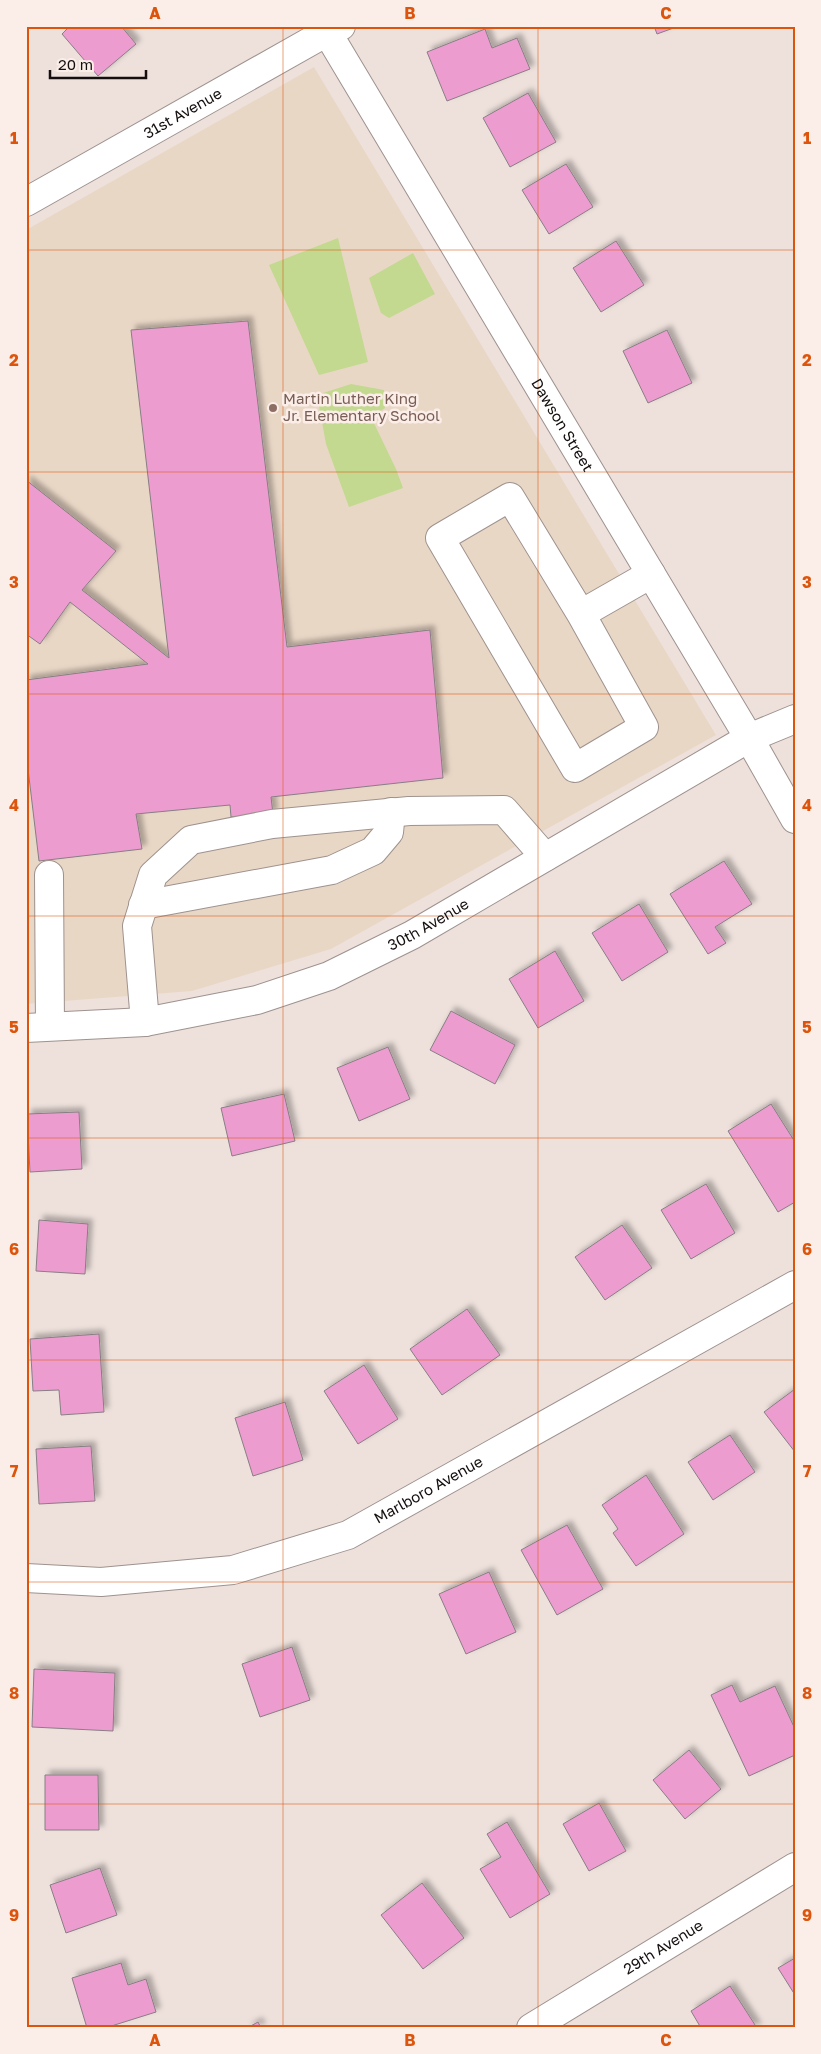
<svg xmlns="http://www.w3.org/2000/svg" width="821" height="2054" viewBox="0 0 821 2054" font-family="'Golos Text',sans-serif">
  <defs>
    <filter id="shadow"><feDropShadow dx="4.5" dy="-4.5" stdDeviation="2.5" flood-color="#0004"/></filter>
  </defs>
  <rect width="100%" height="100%" fill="#eee1dc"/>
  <path fill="#e9d7c6" d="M314,67L716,735L331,949L192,991L26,1004V230Z"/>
  <path fill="#c2d98f" d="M338,238L368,362L319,375L269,265Z
    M413,253L435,294L389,318L381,313L369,278Z
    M351,384L384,390L385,408L371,417L396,469L403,488L349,507L326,444L317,395Z"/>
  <path fill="#ed9ccf" stroke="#887e84" filter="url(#shadow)" d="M70,26H121L136,44L98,76L62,34Z
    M654,26H679L657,34Z
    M485,29L492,48L517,38L530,69L447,101L427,52Z
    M528,93L556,142L510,167L483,118Z
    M566,164L593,207L549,234L522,190Z
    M616,241L644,285L601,312L573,268Z
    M248,321L287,647L430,630L443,778L271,797L273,814L231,817L230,805L136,814L142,849L39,861L26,752V680L148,664L70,602L40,644L26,634V480L116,551L82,590L169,658L131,330Z
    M667,330L692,383L648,403L623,351Z
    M724,861L752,904L715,927L726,943L708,954L670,894Z
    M639,904L668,952L622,981L592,933Z
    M555,951L584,1001L538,1028L509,979Z
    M451,1011L515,1045L495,1084L430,1050Z
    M388,1047L410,1099L359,1121L337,1068Z
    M284,1094L295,1141L232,1156L221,1108Z
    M771,1104L795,1142V1202L778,1212L728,1131Z
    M79,1112L82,1169L30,1172L27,1114Z
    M706,1184L735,1233L691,1259L661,1210Z
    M39,1220L88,1224L85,1274L36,1271Z
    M622,1225L652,1268L605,1300L575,1257Z
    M467,1309L500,1355L442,1395L410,1349Z
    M99,1334L104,1412L61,1415L59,1390L33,1391L30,1339Z
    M364,1365L398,1419L358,1444L324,1391Z
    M795,1389V1452L764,1412Z
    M285,1402L303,1460L253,1476L235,1418Z
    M730,1435L755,1472L713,1500L688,1462Z
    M91,1446L95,1501L39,1504L36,1449Z
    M646,1475L684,1534L636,1566L613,1533L618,1529L602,1505Z
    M567,1525L603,1589L557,1615L521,1550Z
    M489,1572L516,1632L466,1654L439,1594Z
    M292,1647L310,1700L260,1717L242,1664Z
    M34,1669L115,1673L113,1731L32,1727Z
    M732,1685L740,1702L775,1686L795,1729V1755L749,1776L711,1695Z
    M689,1750L721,1789L685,1819L653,1780Z
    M45,1775H98L99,1830H45Z
    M599,1803L626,1851L589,1871L563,1824Z
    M507,1822L550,1894L510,1918L480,1869L501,1857L487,1834Z
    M100,1868L117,1915L66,1933L50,1885Z
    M422,1883L464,1938L423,1969L381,1915Z
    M795,1958V1995L778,1968Z
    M121,1963L128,1985L146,1979L156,2012L105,2028H87L72,1978Z
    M730,1986L757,2028H701L691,2011Z
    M258,2022L261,2028H247Z"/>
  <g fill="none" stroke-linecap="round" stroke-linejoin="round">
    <g stroke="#9e928e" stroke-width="30">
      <g id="minor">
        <path id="s1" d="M327,32L749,738L795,819"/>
        <path id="s2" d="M26,202L327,32L341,26"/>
        <path d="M581,614L644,727L575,768L440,538L510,497L581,614L651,574"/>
        <path d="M49,875L50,1026"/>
        <path d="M143,905L332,870L373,851L389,832L391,812"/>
        <path d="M145,1022L137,926L153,875L191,840L272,824L409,811L504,810L545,857"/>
        <path id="s3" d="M26,1028L145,1022L257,1000L329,976L412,935L749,738L795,719"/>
        <path id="s4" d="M26,1578L101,1582L233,1570L348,1535L795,1285"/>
        <path id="s5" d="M531,2028L795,1867"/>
      </g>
    </g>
    <use href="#minor" stroke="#fff" stroke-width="28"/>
  </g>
  <path fill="none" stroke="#dd550c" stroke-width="1" stroke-opacity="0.55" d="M283,26V2028M538,26V2028M26,250H795M26,472H795M26,694H795M26,916H795M26,1138H795M26,1360H795M26,1582H795M26,1804H795"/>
  <circle fill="#8d6e63" stroke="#fbeee9" stroke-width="2" cx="273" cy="408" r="5"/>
  <g text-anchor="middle" stroke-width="5" stroke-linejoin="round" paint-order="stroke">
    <g font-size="15" fill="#140f0e" stroke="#fbeee9">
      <text dy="5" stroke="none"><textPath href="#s2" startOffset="180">31st Avenue</textPath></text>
      <text dy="5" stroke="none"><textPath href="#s1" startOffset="458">Dawson Street</textPath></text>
      <text dy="5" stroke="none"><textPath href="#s3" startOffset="421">30th Avenue</textPath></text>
      <text dy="5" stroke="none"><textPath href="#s4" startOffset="420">Marlboro Avenue</textPath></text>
      <text dy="5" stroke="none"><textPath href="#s5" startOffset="155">29th Avenue</textPath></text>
    </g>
    <g font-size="15" fill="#785e54" stroke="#fbeee9" text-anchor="start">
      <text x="283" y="404">Martin Luther King<tspan x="283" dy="17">Jr. Elementary School</tspan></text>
    </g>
  </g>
  <rect width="821" height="2054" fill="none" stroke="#fbeee9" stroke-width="55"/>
  <path d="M50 70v8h96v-8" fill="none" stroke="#140f0e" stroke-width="2.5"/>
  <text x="58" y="70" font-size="15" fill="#140f0e" stroke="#fbeee9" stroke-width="4" paint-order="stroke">20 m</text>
  <rect x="28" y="28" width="766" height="1998" fill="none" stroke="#dd550c" stroke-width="2"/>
  <g font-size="16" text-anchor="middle" font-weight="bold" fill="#dd550c">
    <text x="155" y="19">A</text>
    <text x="410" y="19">B</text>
    <text x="666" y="19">C</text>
    <text x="14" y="144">1</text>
    <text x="807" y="144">1</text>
    <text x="14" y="366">2</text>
    <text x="807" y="366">2</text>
    <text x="14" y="588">3</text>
    <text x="807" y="588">3</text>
    <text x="14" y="811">4</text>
    <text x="807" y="811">4</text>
    <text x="14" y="1033">5</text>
    <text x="807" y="1033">5</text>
    <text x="14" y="1255">6</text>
    <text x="807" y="1255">6</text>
    <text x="14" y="1477">7</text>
    <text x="807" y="1477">7</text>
    <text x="14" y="1699">8</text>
    <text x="807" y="1699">8</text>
    <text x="14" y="1921">9</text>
    <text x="807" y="1921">9</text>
    <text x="155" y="2046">A</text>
    <text x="410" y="2046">B</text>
    <text x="666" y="2046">C</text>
  </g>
</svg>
